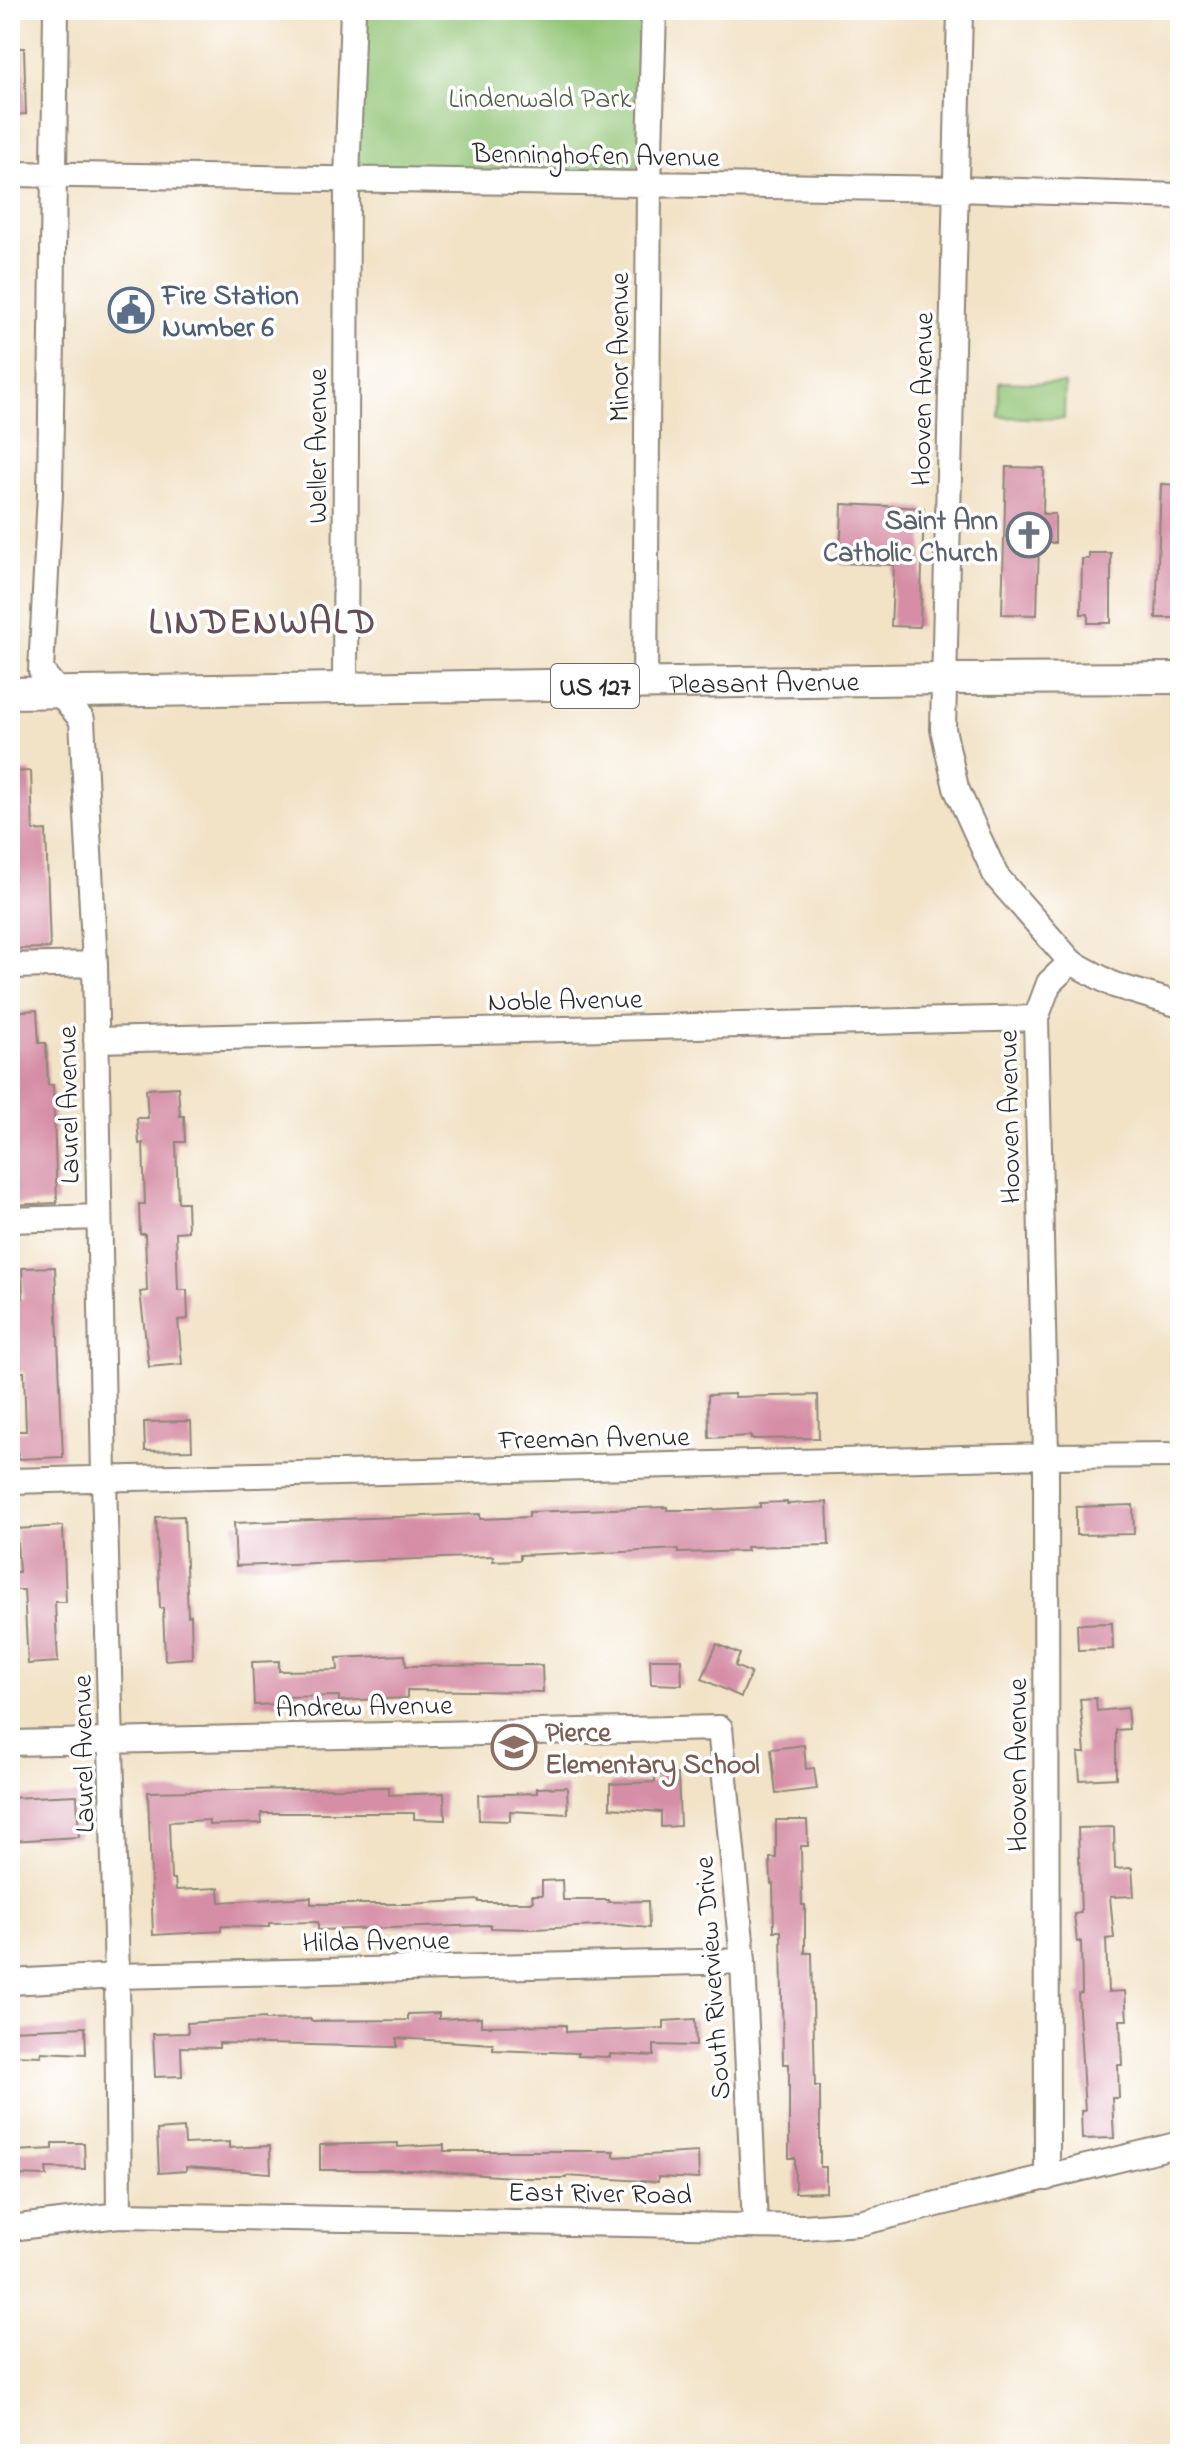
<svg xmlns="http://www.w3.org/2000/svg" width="1190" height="2464" viewBox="0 0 1190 2464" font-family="'Indie Flower',sans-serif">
  <rect width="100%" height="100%" fill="#fff"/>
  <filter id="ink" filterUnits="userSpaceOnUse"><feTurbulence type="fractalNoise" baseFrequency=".0125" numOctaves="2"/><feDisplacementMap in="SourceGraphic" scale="16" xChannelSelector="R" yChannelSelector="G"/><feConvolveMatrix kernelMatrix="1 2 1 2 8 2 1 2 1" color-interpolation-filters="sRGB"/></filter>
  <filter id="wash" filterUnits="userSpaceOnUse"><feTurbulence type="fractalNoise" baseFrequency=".006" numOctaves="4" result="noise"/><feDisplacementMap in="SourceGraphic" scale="32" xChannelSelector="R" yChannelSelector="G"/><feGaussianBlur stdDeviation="1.8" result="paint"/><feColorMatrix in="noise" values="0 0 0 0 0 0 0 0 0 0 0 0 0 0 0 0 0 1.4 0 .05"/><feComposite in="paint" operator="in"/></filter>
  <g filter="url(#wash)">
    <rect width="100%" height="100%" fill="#f2e2c6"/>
    <path fill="#92c576" stroke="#5e7850" stroke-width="2" d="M353,10H654L649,186L347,180Z
      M1000,382L1065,384L1064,419L999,417Z"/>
    <g id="blocks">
      <path fill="#d58ea6" d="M10,48H24L26,114L10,115Z
        M1006,467L1044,468L1043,514H1055V543H1039L1037,615L1002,614Z
        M1161,484L1180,485V618H1156Z
        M842,504L924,508L920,627L891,626L894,565L840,563Z
        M1089,553H1111V623H1088V614H1081L1082,559H1089Z
        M31,771L33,831L46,830L50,948L10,949V919H13L11,880L15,879L13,823H10V772Z
        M37,1010L39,1043H46L48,1085H53L57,1203L10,1205V1012Z
        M178,1087L180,1116H184L185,1142H176L178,1202H187L188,1231L176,1232L178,1290H187L188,1319L178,1320L182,1364L149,1367L140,1292L147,1291L145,1234H140L139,1204H145L143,1143L139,1144L137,1118H148L146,1089Z
        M55,1267L63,1457L18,1459L16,1431H26L24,1372H10V1343H13L11,1299L23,1298L22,1268Z
        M735,1394V1397L818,1395L819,1438L751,1439V1436L709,1438L708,1395Z
        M191,1421L192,1450L145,1451L144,1422Z
        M787,1502V1504L827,1502L829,1545L746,1547L747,1551L719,1552L678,1553V1549L568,1555V1553L520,1555V1560L493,1561V1556L236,1566L234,1523L480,1514V1519L529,1517V1512L667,1507V1510H704L760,1507V1503Z
        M1133,1505L1134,1534L1076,1535V1507Z
        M184,1516L188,1616L191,1615L192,1658L165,1660L163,1608H160L156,1517Z
        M63,1526L66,1602H55L58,1662L28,1664L24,1590H10V1572H19L16,1529Z
        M1112,1623L1113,1649L1078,1650L1077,1624Z
        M717,1644L740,1654L735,1666L751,1673L741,1697L702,1679Z
        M405,1655L406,1666L542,1665L543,1692L407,1690V1698L339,1701V1696L281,1697V1704L254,1705L252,1662L279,1661V1671L338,1670L337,1658Z
        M650,1659H681L682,1685L651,1684Z
        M1096,1698L1097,1711L1127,1708L1129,1729L1116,1730V1778L1080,1780L1078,1753H1085L1080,1699Z
        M804,1745L806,1769L814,1768L817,1789L776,1794L771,1749Z
        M678,1774L680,1826L661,1827V1812L610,1808V1784L655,1782V1775Z
        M389,1787V1795L444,1793L445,1820L414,1819V1813H261L262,1823L209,1825V1820L169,1822L171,1879H175L176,1890L219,1888L220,1902L311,1897V1904H408L479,1900V1902H533L532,1895H542V1881L562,1880L563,1900H608V1902L648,1901L649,1928L618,1925L534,1929L491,1928V1925L318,1930V1922L269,1923V1927L221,1926V1931L153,1935L148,1792Z
        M567,1787L568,1814L510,1811V1821L479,1820L478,1795L537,1793V1788Z
        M77,1795L79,1837L10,1841V1798Z
        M776,1820H807L808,1846H801L802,1905H805V1953H812L815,2086H820V2167H826V2192L795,2193V2158H789V2064H783L781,1931H774L773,1884H771L770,1858H776Z
        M1114,1827L1115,1869L1132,1868L1134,1896L1110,1897L1114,1938L1106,1939L1108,1992L1125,1991L1127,2020H1120L1122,2065H1118L1119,2098H1112L1114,2138L1082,2139L1081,2111H1085L1078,1994L1082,1993L1081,1941L1077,1942L1074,1914L1081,1913L1078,1828Z
        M439,2013V2019L481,2017V2026L566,2025V2032L664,2028V2021L695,2019L696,2046L654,2045V2056L610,2054V2057L578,2056V2053L493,2050V2044L397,2038V2047L219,2043V2048L181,2047L182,2076L155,2077L153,2034L188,2033L187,2023L265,2018V2020L311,2019V2021L408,2020V2014Z
        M85,2027L86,2054L41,2052V2056L10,2055V2030Z
        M184,2128L185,2144L229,2142V2148L270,2146L271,2173L186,2167V2171L159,2173L157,2130Z
        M53,2143H84L85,2169L46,2168L47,2176L15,2175V2151L53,2149Z
        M398,2143V2147L444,2145V2151H614V2157L698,2152L699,2179L658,2177V2182L566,2176V2178H527L413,2170H320V2145Z"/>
    </g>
  </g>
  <g filter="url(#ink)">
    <use href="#blocks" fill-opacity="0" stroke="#8e8678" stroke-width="2"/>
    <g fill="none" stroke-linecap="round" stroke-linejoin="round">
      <g stroke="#8e8678" stroke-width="28">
        <path id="minor" d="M56,10L50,494L41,671L82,720L95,964L104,1479L117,1976L119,2215
          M960,10L943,729L956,788L996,876L1071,962L1049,983L1036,1018L1046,1456L1047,2178
          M10,174L956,189L1180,196
          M645,685L649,186L654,10
          M345,690L347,180L353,10
          M1071,962L1114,985L1180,1005
          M10,966L95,964
          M96,1040L1036,1018
          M10,1220L99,1217
          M10,1481L1046,1456L1180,1455
          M10,1743L720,1728L743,1961L755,2225
          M10,1982L117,1976L743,1961
          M10,2228L119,2215L803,2227L860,2223L1180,2144"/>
      </g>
      <g stroke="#8e8678" stroke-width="34">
        <g id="major">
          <path id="s1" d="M10,693L943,679L1180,678"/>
        </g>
      </g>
      <use href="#minor" stroke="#fff" stroke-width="24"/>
      <use href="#major" stroke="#fff" stroke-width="30"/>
    </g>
  </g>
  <defs>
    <g id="civic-ring" transform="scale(2.3)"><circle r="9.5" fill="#fff" stroke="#5c6f8a" stroke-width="1.5"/><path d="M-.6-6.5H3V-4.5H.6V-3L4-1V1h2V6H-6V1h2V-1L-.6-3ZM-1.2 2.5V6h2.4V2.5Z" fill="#5c6f8a"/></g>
    <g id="church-ring" transform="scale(2.3)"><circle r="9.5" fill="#fff" stroke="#6b7280" stroke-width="1.5"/><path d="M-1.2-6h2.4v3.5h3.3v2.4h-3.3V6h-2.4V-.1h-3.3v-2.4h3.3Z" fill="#6b7280"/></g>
    <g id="school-ring" transform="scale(2.3)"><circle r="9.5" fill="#fff" stroke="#8d6e63" stroke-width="1.5"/><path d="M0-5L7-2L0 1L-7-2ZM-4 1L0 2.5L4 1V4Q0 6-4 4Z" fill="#8d6e63"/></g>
  </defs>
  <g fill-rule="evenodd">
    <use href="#civic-ring" x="131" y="310"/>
    <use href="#church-ring" x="1029" y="535"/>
    <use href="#school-ring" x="514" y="1747"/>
  </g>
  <g text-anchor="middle" stroke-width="7" stroke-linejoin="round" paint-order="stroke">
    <rect fill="#fff" stroke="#6b6b6b" stroke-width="2" x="551" y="664" width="88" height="44" rx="6"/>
    <g font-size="26" font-weight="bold" fill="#2b2b2b">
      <text x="595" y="695">US 127</text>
    </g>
    <g font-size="28" fill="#4f6145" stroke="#fff">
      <text x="540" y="107">Lindenwald Park</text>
    </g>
    <g font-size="28" fill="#2b2b2b" stroke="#fff">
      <text transform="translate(596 154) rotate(1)" y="10">Benninghofen Avenue</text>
      <text transform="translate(618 347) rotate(-90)" y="10">Minor Avenue</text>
      <text transform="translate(921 399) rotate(-89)" y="10">Hooven Avenue</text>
      <text transform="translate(316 446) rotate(-90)" y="10">Weller Avenue</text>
      <text dy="10" stroke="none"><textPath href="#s1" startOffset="754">Pleasant Avenue</textPath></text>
      <text transform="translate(565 999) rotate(-1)" y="10">Noble Avenue</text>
      <text transform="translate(67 1105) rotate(-91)" y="10">Laurel Avenue</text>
      <text transform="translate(1008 1117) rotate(-91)" y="10">Hooven Avenue</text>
      <text transform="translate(594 1437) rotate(-1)" y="10">Freeman Avenue</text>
      <text transform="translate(364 1705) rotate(-1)" y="10">Andrew Avenue</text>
      <text transform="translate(82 1754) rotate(-91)" y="10">Laurel Avenue</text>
      <text transform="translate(1016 1765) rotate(-90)" y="10">Hooven Avenue</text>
      <text transform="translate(376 1940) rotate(-1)" y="10">Hilda Avenue</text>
      <text transform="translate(711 1978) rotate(-94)" y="10">South Riverview Drive</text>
      <text transform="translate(600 2192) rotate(1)" y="10">East River Road</text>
    </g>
    <g font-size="28" font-weight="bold" fill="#4e5e75" stroke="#fff" text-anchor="start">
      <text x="162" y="304">Fire Station<tspan x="162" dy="32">Number 6</tspan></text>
    </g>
    <g font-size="28" font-weight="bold" fill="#5b616d" stroke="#fff" text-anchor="end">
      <text x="998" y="529">Saint Ann<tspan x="998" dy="32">Catholic Church</tspan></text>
    </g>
    <g font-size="28" font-weight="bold" fill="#785e54" stroke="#fff" text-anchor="start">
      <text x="545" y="1741">Pierce<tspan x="545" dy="32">Elementary School</tspan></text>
    </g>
    <g font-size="36" font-weight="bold" letter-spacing="2" fill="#664e56" stroke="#fff">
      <text x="263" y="633">LINDENWALD</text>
    </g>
  </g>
  <rect width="1190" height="2464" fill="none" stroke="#fff" stroke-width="40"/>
</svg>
